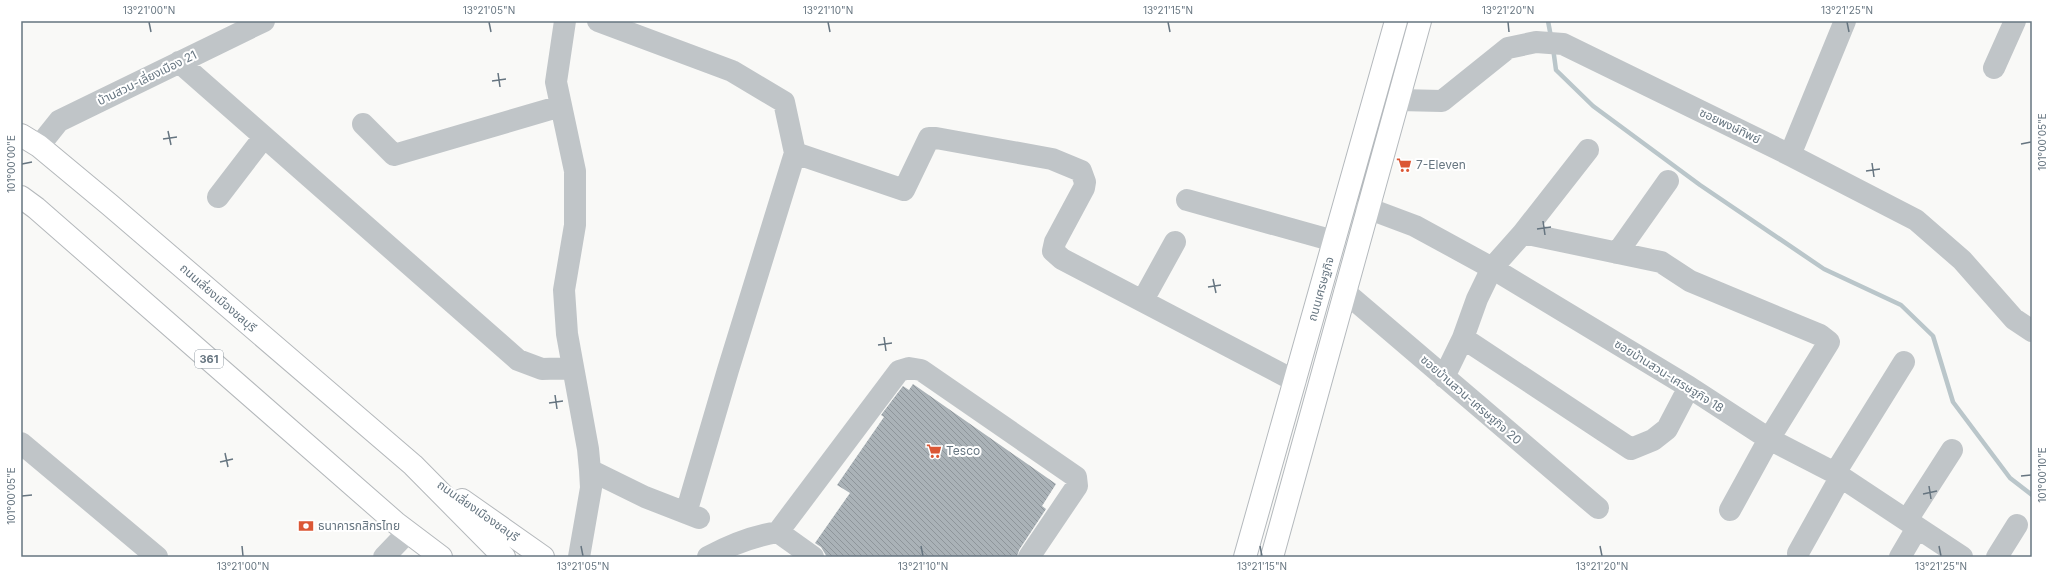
<svg xmlns="http://www.w3.org/2000/svg" width="2053" height="578" viewBox="0 0 2053 578" font-family="Inter,'Noto Sans Thai',sans-serif">
  <defs>
    <pattern id="building-back-hatch" width="6" height="6" patternUnits="userSpaceOnUse"><rect width="6" height="6" fill="#aab2b7"/><path d="M-1 5l2 2M0 0l6 6M5-1l2 2" fill="none" stroke="#8e959a"/></pattern>
  </defs>
  <rect width="100%" height="100%" fill="#f9f9f7"/>
  <g fill="none" stroke-linecap="round" stroke-linejoin="round">
    <path stroke="#bac6ca" stroke-width="4.5" d="M1548,21L1551,37
      M1553,48L1556,70L1593,106L1700,185L1824,269L1901,305L1933,336L1953,402L2010,478L2032,495"/>
  </g>
  <path fill="url(#building-back-hatch)" d="M913,384L1056,484L1042,506L1046,509L1019,550L1017,557H827L821,547L815,543L850,493L837,485L884,417L881,415L903,386L909,390Z"/>
  <g fill="none" stroke-linecap="round" stroke-linejoin="round">
    <g stroke="#b4b9bd" stroke-width="24">
      <path id="major" d="M1245,557L1396,21
        M1272,557L1420,21"/>
    </g>
    <g stroke="#b4b8bb" stroke-width="24">
      <path id="highway" d="M21,135L39,146L110,205L413,465L504,557
        M21,197L36,208L396,523L441,557
        M462,500L543,557"/>
    </g>
    <path stroke="#c0c5c8" stroke-width="22" d="M565,21L556,82L575,171V225L564,290L567,334L588,449L590,470L591,488L579,557
      M598,21L732,71L784,102L795,153L728,370L686,513
      M179,62L518,360L542,369L573,368
      M1994,68L2015,21
      M1399,100L1442,101L1508,48L1536,42L1563,44L1790,155L1916,220L1962,260L2014,319L2032,331
      M363,124L394,155L561,106
      M39,146L59,121L264,21
      M795,153L904,190L929,138H936L1052,159L1081,171L1085,182L1084,188L1055,242L1053,251L1062,259L1295,381
      M1790,155L1845,21
      M218,197L264,137
      M1187,200L1334,241
      M1367,208L1415,226L1492,268L1689,387L1769,439L1835,473L1962,557
      M1523,233L1588,150
      M1617,253L1668,181
      M1345,292L1598,508
      M1143,300L1175,242
      M1444,377L1463,338
      M1689,387L1667,429L1653,440L1631,449L1463,338L1477,299L1492,268L1523,233L1661,262L1690,281L1820,335L1829,342L1769,439L1730,510
      M21,443L157,557
      M590,470L645,497L699,518
      M1835,473L1904,362
      M1907,520L1952,450
      M778,532L899,371L909,368L921,370L1076,477L1077,486L1029,557
      M1798,553L1841,476
      M384,557L406,534
      M708,557C730,545 753,536 778,532L813,557
      M1900,557L1917,528
      M1997,557L2017,525"/>
    <use href="#major" stroke="#fff" stroke-width="22"/>
    <use href="#highway" stroke="#fff" stroke-width="22"/>
  </g>
  <path fill="none" stroke="#667580" stroke-width="1.5" d="M149,22L151,32M489,22L491,32M828,22L830,32M1168,22L1170,32M1508,22L1509,32M1847,22L1849,32M498,73L500,87M492,81L506,79M168,131L171,145M163,139L177,137M2021,144L2031,142M1872,163L1874,177M22,164L32,162M1866,171L1880,169M1543,221L1545,235M1537,229L1551,227M1213,279L1216,293M1208,287L1221,285M884,337L886,351M878,345L892,343M555,395L557,409M549,403L563,401M225,453L228,467M220,462L233,459M2021,476L2031,475M1929,486L1931,499M1923,494L1937,491M22,496L32,495M242,546L243,556M581,546L583,556M921,546L923,556M1260,546L1262,556M1600,546L1602,556M1939,546L1941,556"/>
  <defs>
    <g id="supermarket-bare" transform="scale(1.2)"><path d="M-6-5.5h2.5l.6 2H6L4.5 2H-2.5L-4.4-4H-6ZM-1.5 3.2a1.3 1.3 0 1 0 .1 0ZM3 3.2a1.3 1.3 0 1 0 .1 0Z" fill="#db5735" stroke="#fff" stroke-width="2.5" paint-order="stroke"/></g>
    <g id="bank-bare" transform="scale(1.2)"><path d="M-6-4H6V4H-6ZM0-2.3a2.3 2.3 0 1 0 0 4.6a2.3 2.3 0 1 0 0-4.6Z" fill="#db5735" stroke="#fff" stroke-width="2.5" paint-order="stroke"/></g>
  </defs>
  <g fill-rule="evenodd">
    <use href="#supermarket-bare" x="1404" y="165"/>
    <use href="#supermarket-bare" x="934" y="451"/>
    <use href="#bank-bare" x="306" y="526"/>
  </g>
  <g text-anchor="middle" stroke-width="4" stroke-linejoin="round" paint-order="stroke">
    <rect fill="#fff" stroke="#949ea6" stroke-width="1" x="195" y="350" width="28" height="18" rx="3"/>
    <g font-size="11" font-weight="bold" fill="#667580">
      <text x="209" y="363">361</text>
    </g>
    <g font-size="12" fill="#667580" stroke="#fff">
      <text transform="translate(147 78) rotate(-26)" y="4">บ้านสวน-เลี่ยงเมือง 21</text>
      <text transform="translate(1730 126) rotate(26)" y="4">ซอยพงษ์ทิพย์</text>
      <text transform="translate(1321 289) rotate(-74)" y="4">ถนนเศรษฐกิจ</text>
      <text transform="translate(218 298) rotate(41)" y="4">ถนนเลี่ยงเมืองชลบุรี</text>
      <text transform="translate(1669 376) rotate(32)" y="4">ซอยบ้านสวน-เศรษฐกิจ 18</text>
      <text transform="translate(1471 400) rotate(41)" y="4">ซอยบ้านสวน-เศรษฐกิจ 20</text>
      <text transform="translate(478 511) rotate(35)" y="4">ถนนเลี่ยงเมืองชลบุรี</text>
    </g>
    <g font-size="12" fill="#667580" stroke="#fff" text-anchor="start">
      <text x="1416" y="169">7-Eleven</text>
      <text x="946" y="455">Tesco</text>
      <text x="318" y="530">ธนาคารกสิกรไทย</text>
    </g>
  </g>
  <rect width="2053" height="578" fill="none" stroke="#ffffff" stroke-width="44"/>
  <rect x="22" y="22" width="2009" height="534" fill="none" stroke="#667580" stroke-width="1.5"/>
  <g font-size="10" text-anchor="middle" fill="#667580">
    <text x="149" y="14">13°21'00"N</text>
    <text x="489" y="14">13°21'05"N</text>
    <text x="828" y="14">13°21'10"N</text>
    <text x="1168" y="14">13°21'15"N</text>
    <text x="1508" y="14">13°21'20"N</text>
    <text x="1847" y="14">13°21'25"N</text>
    <text transform="translate(2042 142) rotate(-90)" y="4">101°00'05"E</text>
    <text transform="translate(11 164) rotate(-90)" y="4">101°00'00"E</text>
    <text transform="translate(2042 475) rotate(-90)" y="4">101°00'10"E</text>
    <text transform="translate(11 496) rotate(-90)" y="4">101°00'05"E</text>
    <text x="243" y="570">13°21'00"N</text>
    <text x="583" y="570">13°21'05"N</text>
    <text x="923" y="570">13°21'10"N</text>
    <text x="1262" y="570">13°21'15"N</text>
    <text x="1602" y="570">13°21'20"N</text>
    <text x="1941" y="570">13°21'25"N</text>
  </g>
</svg>
